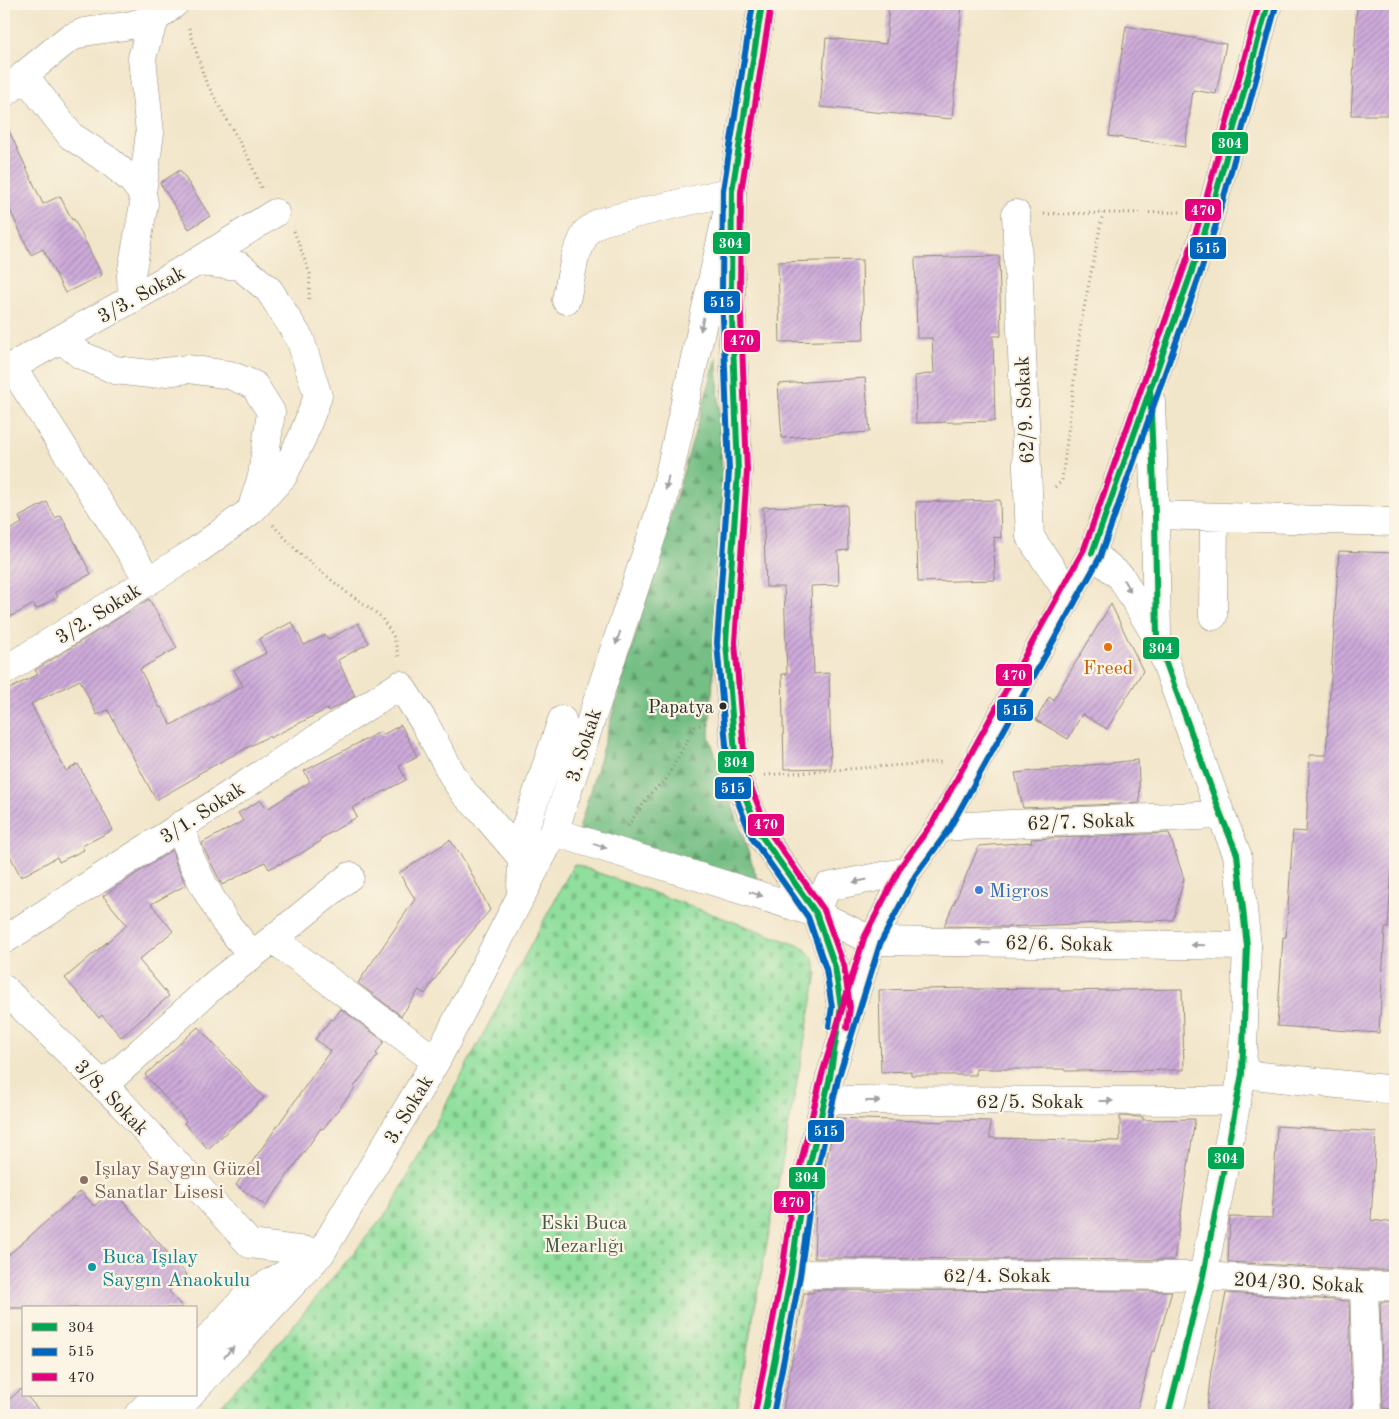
<svg xmlns="http://www.w3.org/2000/svg" width="1399" height="1419" viewBox="0 0 1399 1419" font-family="'Old Standard TT',serif">
  <defs>
    <pattern id="forest-firs" width="22" height="20" patternUnits="userSpaceOnUse" patternTransform="scale(1.25)"><rect width="22" height="20" fill="#74be84"/><path d="M5 1l3.5 6h-7zM16 11l3.5 6h-7z" fill="#5f9b6c"/></pattern>
    <pattern id="cemetery-stones" width="16" height="16" patternUnits="userSpaceOnUse" patternTransform="scale(1.25)"><rect width="16" height="16" fill="#90df9d"/><path d="M2 7V4a2 2 0 0 1 4 0v3zM10 15v-3a2 2 0 0 1 4 0v3z" fill="#7cc087"/></pattern>
    <pattern id="building-hatch" width="6" height="6" patternUnits="userSpaceOnUse" patternTransform="scale(1.25)"><rect width="6" height="6" fill="#cdaada"/><path d="M-1 1l2-2M0 6l6-6M5 7l2-2" fill="none" stroke="#a78bb1"/></pattern>
  </defs>
  <rect width="100%" height="100%" fill="#fcf5e5"/>
  <filter id="ink" filterUnits="userSpaceOnUse"><feTurbulence type="fractalNoise" baseFrequency=".02" numOctaves="2"/><feDisplacementMap in="SourceGraphic" scale="10" xChannelSelector="R" yChannelSelector="G"/><feConvolveMatrix kernelMatrix="1 2 1 2 8 2 1 2 1" color-interpolation-filters="sRGB"/></filter>
  <filter id="wash" filterUnits="userSpaceOnUse"><feTurbulence type="fractalNoise" baseFrequency=".0096" numOctaves="4" result="noise"/><feDisplacementMap in="SourceGraphic" scale="20" xChannelSelector="R" yChannelSelector="G"/><feGaussianBlur stdDeviation="1.12" result="paint"/><feColorMatrix in="noise" values="0 0 0 0 0 0 0 0 0 0 0 0 0 0 0 0 0 1.4 0 .05"/><feComposite in="paint" operator="in"/></filter>
  <g filter="url(#wash)">
    <rect width="100%" height="100%" fill="#f2e6ca"/>
    <path fill="url(#forest-firs)" stroke="#507458" d="M717,357L724,523L709,736L759,884L578,832Z"/>
    <path fill="url(#cemetery-stones)" stroke="#5e8564" d="M574,864L803,947L814,959L817,974L735,1415H211L270,1353L390,1209Z"/>
    <g id="blocks">
      <path fill="url(#building-hatch)" d="M889,4H962L952,119L820,107L826,38L886,44Z
        M1357,4H1395V115H1351Z
        M1126,26L1226,44L1216,94L1193,90L1185,147L1109,136Z
        M4,120L43,204L60,196L72,220L74,219L102,275L65,293L43,249L31,255L4,197Z
        M180,170L210,216L189,229L160,183Z
        M999,256L1001,336H993L995,421L916,423L915,376L934,373L932,338H917L915,258Z
        M862,260L864,340L780,342L778,262Z
        M865,378L870,432L782,438L778,384Z
        M1000,500L1001,538L994,537L995,580L918,582L916,502Z
        M47,502L55,518L61,515L91,574L55,592L58,597L36,609L34,604L4,620V533L22,523L19,517Z
        M847,505L848,550L838,551L839,585L811,586L814,674L829,673L831,768L784,769L782,674H787L784,587H766L763,507Z
        M1339,551L1395,553V815L1388,928H1385L1379,1033L1277,1026L1283,937H1286L1293,831L1306,832L1310,755H1326Z
        M149,599L177,648L140,669L159,707H161L171,725L243,686L234,670L266,653L259,639L292,622L304,645L326,635L328,640L358,623L369,643L338,660L355,696L342,704L328,711L327,709L270,738L269,736L198,774V776L156,800L108,710L97,715L80,680L31,704L66,771L78,764L113,830L82,846L84,850L59,862L57,857L21,877L4,844V692L38,674L35,670Z
        M1111,604L1143,671L1107,729L1082,714L1068,739L1036,720L1049,697L1053,700Z
        M401,725L417,756L399,766L406,780L352,808L357,817L320,839L321,841L300,854L269,869L265,862L222,885L205,851L202,843L243,821L238,813L261,800L267,809L310,782L304,771L380,732L382,735Z
        M1138,760L1140,803L1023,808L1015,773Z
        M1169,833L1184,879L1173,920L1005,927L944,926L979,846L1032,842L1031,839Z
        M450,840L466,863L490,910L448,960L425,994L419,990L401,1016L358,983L415,899L399,873Z
        M172,850L176,864L186,885L151,904L173,931L139,960L169,996L121,1037L102,1015L99,1018L65,978L127,925L103,896Z
        M974,988V989L1059,988V991L1182,989L1184,1070L1065,1071L1064,1069H976V1075H911V1071L881,1072L879,990Z
        M341,1009L384,1041L376,1054L378,1055L354,1087L355,1088L323,1129L321,1128L266,1206L236,1185L330,1051L315,1039L331,1019L333,1020Z
        M198,1027L264,1098L208,1149L184,1123L186,1121L145,1075Z
        M1120,1116L1143,1117V1120L1195,1119L1174,1260L814,1258L816,1205L819,1192H822V1179L836,1118L945,1122V1120L990,1121V1138L1120,1141Z
        M1277,1126L1376,1132L1371,1220L1395,1223V1270H1364L1228,1262L1230,1217L1272,1218Z
        M113,1190L187,1275L169,1291L183,1308H4V1259L81,1191L94,1206Z
        M813,1290L1172,1291L1155,1351H1152L1136,1415H782L804,1293H813Z
        M1226,1293L1349,1301L1352,1406H1350L1349,1415L1294,1412V1415H1206L1211,1371Z
        M1380,1302H1395V1409L1383,1408Z
        M21,1389L24,1395H26L43,1415H4V1404Z"/>
    </g>
  </g>
  <g filter="url(#ink)">
    <use href="#blocks" fill-opacity="0" stroke="#8e887a" stroke-width="1"/>
    <g fill="none" stroke-linecap="round" stroke-linejoin="round">
      <g stroke="#8e887a" stroke-width="29">
        <path id="minor" d="M24,75L71,136L108,160L132,180L142,193L144,204L131,275L132,299
          M4,93L10,89L24,75L68,39L84,32L132,25L156,18L174,4
          M142,193L150,133L142,58L147,40L156,18
          M1016,214L1030,537L1069,594
          M61,339L81,355L115,370L150,374L188,369L230,375L254,385L271,412L262,476L253,504
          M12,367L149,581
          M4,371L197,262L275,213
          M1155,515L1395,522
          M1213,616L1214,517
          M4,671L192,554L252,510L283,476L302,438L318,396L300,339L269,290L240,266L197,262
          M181,825L190,857L204,886L225,922L252,955
          M940,827L1221,815
          M517,852L562,720
          M273,939L350,876
          M4,940L400,685L424,722L454,778L465,794L481,810L522,858L521,892
          M872,941L1247,946
          M1242,1074L1395,1090
          M103,1086L215,984L273,939L436,1061
          M825,1100L1236,1101
          M321,1253L436,1061L554,832L663,502L732,191L600,222L586,232L575,257L566,300
          M791,1274L1203,1276L1364,1286H1395
          M1364,1286L1368,1415"/>
      </g>
      <g stroke="#8e887a" stroke-width="29">
        <path id="major" d="M762,4L732,191L731,292L738,471L726,642L737,777L760,834L816,913L835,967L841,1007L839,1023
          M1151,402L1155,515L1157,636
          M1092,553L1121,577L1157,638L1221,815L1237,854L1247,946L1242,1074L1203,1276L1168,1415
          M554,832L816,913L872,941
          M816,913L827,887L908,871
          M4,989L120,1102L250,1244L321,1253
          M196,1352L248,1295L298,1267
          M196,1388L321,1253
          M138,1415L157,1395
          M171,1415L190,1395
          M764,1415L791,1274L801,1202L830,1077L872,941L908,871L940,827L1092,553L1192,271L1211,212L1268,4"/>
      </g>
      <path stroke="#8e887a" stroke-width="3" stroke-dasharray="1 4" stroke-linecap="butt" d="M189,28L205,80L248,157L262,190
        M1044,214L1183,212
        M294,231L310,274L309,299
        M1055,487L1062,481L1081,323L1103,213
        M273,525L299,553L346,592L363,603L381,617L394,637L399,659
        M765,775L944,762
        M628,826L650,794L666,779L695,727L705,723"/>
      <use href="#minor" stroke="#fff" stroke-width="28"/>
      <use href="#major" stroke="#fff" stroke-width="28"/>
      <g stroke="#fcf5e5" stroke-width="10">
        <path id="bus-1" d="M762,4L732,191L731,292L738,471L726,642L737,777L760,834L816,913L835,967L841,1007L830,1077L801,1202L791,1274L764,1415
          M1150,386L1155,515L1157,638L1221,815L1237,854L1247,946L1242,1074L1203,1276L1168,1415
          M1092,553L1192,271L1211,212L1268,4"/>
      </g>
      <g stroke="#fcf5e5" stroke-width="10">
        <path id="bus-2" d="M753,4L723,190L722,292L729,471L717,643L729,779L752,838L808,917L826,969L832,1007L829,1026
          M773,1415L800,1276L810,1204L838,1079L880,944L915,876L948,831L1100,557L1200,274L1219,215L1276,6"/>
      </g>
      <g stroke="#fcf5e5" stroke-width="10">
        <path id="bus-3" d="M771,5L741,192L740,292L747,471L735,642L746,775L768,830L824,910L844,966L850,1007L847,1028
          M755,1413L782,1273L792,1200L822,1074L864,938L901,866L933,822L1084,549L1184,268L1203,210L1259,4"/>
      </g>
      <use href="#bus-1" stroke="#00a651" stroke-width="6"/>
      <use href="#bus-2" stroke="#0065bd" stroke-width="6"/>
      <use href="#bus-3" stroke="#e5007d" stroke-width="6"/>
    </g>
    <defs><path id="oneway-solid" d="M-6-.8H1V-3.2L6.5 0L1 3.2V.8H-6Z" transform="scale(1.25)"/></defs>
    <g fill="#a0a0a0">
      <use href="#oneway-solid" transform="translate(702 324) rotate(102)"/>
      <use href="#oneway-solid" transform="translate(667 483) rotate(102)"/>
      <use href="#oneway-solid" transform="translate(1127 586) rotate(60)"/>
      <use href="#oneway-solid" transform="translate(618 638) rotate(108)"/>
      <use href="#oneway-solid" transform="translate(600 846) rotate(17)"/>
      <use href="#oneway-solid" transform="translate(860 881) rotate(169)"/>
      <use href="#oneway-solid" transform="translate(756 894) rotate(17)"/>
      <use href="#oneway-solid" transform="translate(983 943) rotate(-179)"/>
      <use href="#oneway-solid" transform="translate(1198 945) rotate(-179)"/>
      <use href="#oneway-solid" transform="translate(873 1101)"/>
      <use href="#oneway-solid" transform="translate(1106 1101)"/>
      <use href="#oneway-solid" transform="translate(229 1352) rotate(-47)"/>
    </g>
  </g>
  <circle fill="#e8710a" stroke="#fcf5e5" stroke-width="2" cx="1108" cy="647" r="5"/>
  <circle fill="#2b2b2b" stroke="#fcf5e5" stroke-width="2" cx="723" cy="706" r="4.5"/>
  <circle fill="#3f7fe0" stroke="#fcf5e5" stroke-width="2" cx="979" cy="890" r="5"/>
  <circle fill="#8d6e63" stroke="#fcf5e5" stroke-width="2" cx="84" cy="1180" r="5"/>
  <circle fill="#0f9aa8" stroke="#fcf5e5" stroke-width="2" cx="92" cy="1267" r="5"/>
  <g text-anchor="middle" stroke-width="4.5" stroke-linejoin="round" paint-order="stroke">
    <g font-size="19" fill="#2b2b2b" stroke="#fcf5e5" text-anchor="end">
      <text x="714" y="713">Papatya</text>
    </g>
    <g font-size="20" fill="#2b2b2b" stroke="#fcf5e5">
      <text transform="translate(141 294) rotate(-29)" y="7">3/3. Sokak</text>
      <text transform="translate(1024 410) rotate(-93)" y="7">62/9. Sokak</text>
      <text transform="translate(98 613) rotate(-32)" y="7">3/2. Sokak</text>
      <text transform="translate(583 745) rotate(-72)" y="7">3. Sokak</text>
      <text transform="translate(202 812) rotate(-33)" y="7">3/1. Sokak</text>
      <text transform="translate(1081 821) rotate(-2)" y="7">62/7. Sokak</text>
      <text transform="translate(1059 943) rotate(1)" y="7">62/6. Sokak</text>
      <text transform="translate(112 1097) rotate(46)" y="7">3/8. Sokak</text>
      <text x="1030" y="1108">62/5. Sokak</text>
      <text transform="translate(408 1109) rotate(-59)" y="7">3. Sokak</text>
      <text x="997" y="1282">62/4. Sokak</text>
      <text transform="translate(1299 1282) rotate(3)" y="7">204/30. Sokak</text>
    </g>
    <g font-size="20" fill="#c56008" stroke="#fcf5e5">
      <text x="1108" y="674">Freed</text>
    </g>
    <g font-size="20" fill="#366cbe" stroke="#fcf5e5" text-anchor="start">
      <text x="989" y="897">Migros</text>
    </g>
    <g font-size="20" fill="#785e54" stroke="#fcf5e5" text-anchor="start">
      <text x="94" y="1175">Işılay Saygın Güzel<tspan x="94" dy="23">Sanatlar Lisesi</tspan></text>
    </g>
    <g font-size="20" fill="#445848" stroke="#fcf5e5">
      <text x="584" y="1229">Eski Buca<tspan x="584" dy="23">Mezarlığı</tspan></text>
    </g>
    <g font-size="20" fill="#0d838f" stroke="#fcf5e5" text-anchor="start">
      <text x="102" y="1263">Buca Işılay<tspan x="102" dy="23">Saygın Anaokulu</tspan></text>
    </g>
  </g>
  <g stroke="#fcf5e5" stroke-width="2">
    <rect x="1211" y="131" width="38" height="24" rx="5" fill="#00a651"/>
    <rect x="1184" y="198" width="38" height="24" rx="5" fill="#e5007d"/>
    <rect x="712" y="231" width="39" height="24" rx="5" fill="#00a651"/>
    <rect x="1189" y="236" width="38" height="24" rx="5" fill="#0065bd"/>
    <rect x="703" y="290" width="38" height="24" rx="5" fill="#0065bd"/>
    <rect x="723" y="329" width="38" height="24" rx="5" fill="#e5007d"/>
    <rect x="1142" y="636" width="38" height="24" rx="5" fill="#00a651"/>
    <rect x="995" y="663" width="38" height="24" rx="5" fill="#e5007d"/>
    <rect x="996" y="698" width="38" height="24" rx="5" fill="#0065bd"/>
    <rect x="717" y="750" width="38" height="24" rx="5" fill="#00a651"/>
    <rect x="714" y="776" width="38" height="24" rx="5" fill="#0065bd"/>
    <rect x="747" y="813" width="38" height="24" rx="5" fill="#e5007d"/>
    <rect x="807" y="1119" width="38" height="24" rx="5" fill="#0065bd"/>
    <rect x="1207" y="1146" width="38" height="24" rx="5" fill="#00a651"/>
    <rect x="788" y="1166" width="38" height="24" rx="5" fill="#00a651"/>
    <rect x="773" y="1190" width="38" height="24" rx="5" fill="#e5007d"/>
  </g>
  <g font-size="14" text-anchor="middle" font-weight="bold" fill="#fff">
    <text x="1230" y="148">304</text>
    <text x="1203" y="215">470</text>
    <text x="731" y="248">304</text>
    <text x="1208" y="253">515</text>
    <text x="722" y="307">515</text>
    <text x="742" y="345">470</text>
    <text x="1161" y="653">304</text>
    <text x="1014" y="680">470</text>
    <text x="1015" y="715">515</text>
    <text x="736" y="767">304</text>
    <text x="733" y="793">515</text>
    <text x="766" y="829">470</text>
    <text x="826" y="1136">515</text>
    <text x="1226" y="1163">304</text>
    <text x="807" y="1182">304</text>
    <text x="792" y="1207">470</text>
  </g>
  <rect width="1399" height="1419" fill="none" stroke="#fcf5e5" stroke-width="20"/>
  <rect x="22" y="1306" width="175" height="90" fill="#fcf5e5" stroke="#a8a49b"/>
  <rect x="32" y="1323" width="25" height="8" fill="#00a651" stroke="#a8a49b"/>
  <text x="68" y="1332" font-size="15" fill="#2b2b2b">304</text>
  <rect x="32" y="1348" width="25" height="8" fill="#0065bd" stroke="#a8a49b"/>
  <text x="68" y="1356" font-size="15" fill="#2b2b2b">515</text>
  <rect x="32" y="1373" width="25" height="8" fill="#e5007d" stroke="#a8a49b"/>
  <text x="68" y="1382" font-size="15" fill="#2b2b2b">470</text>
</svg>
